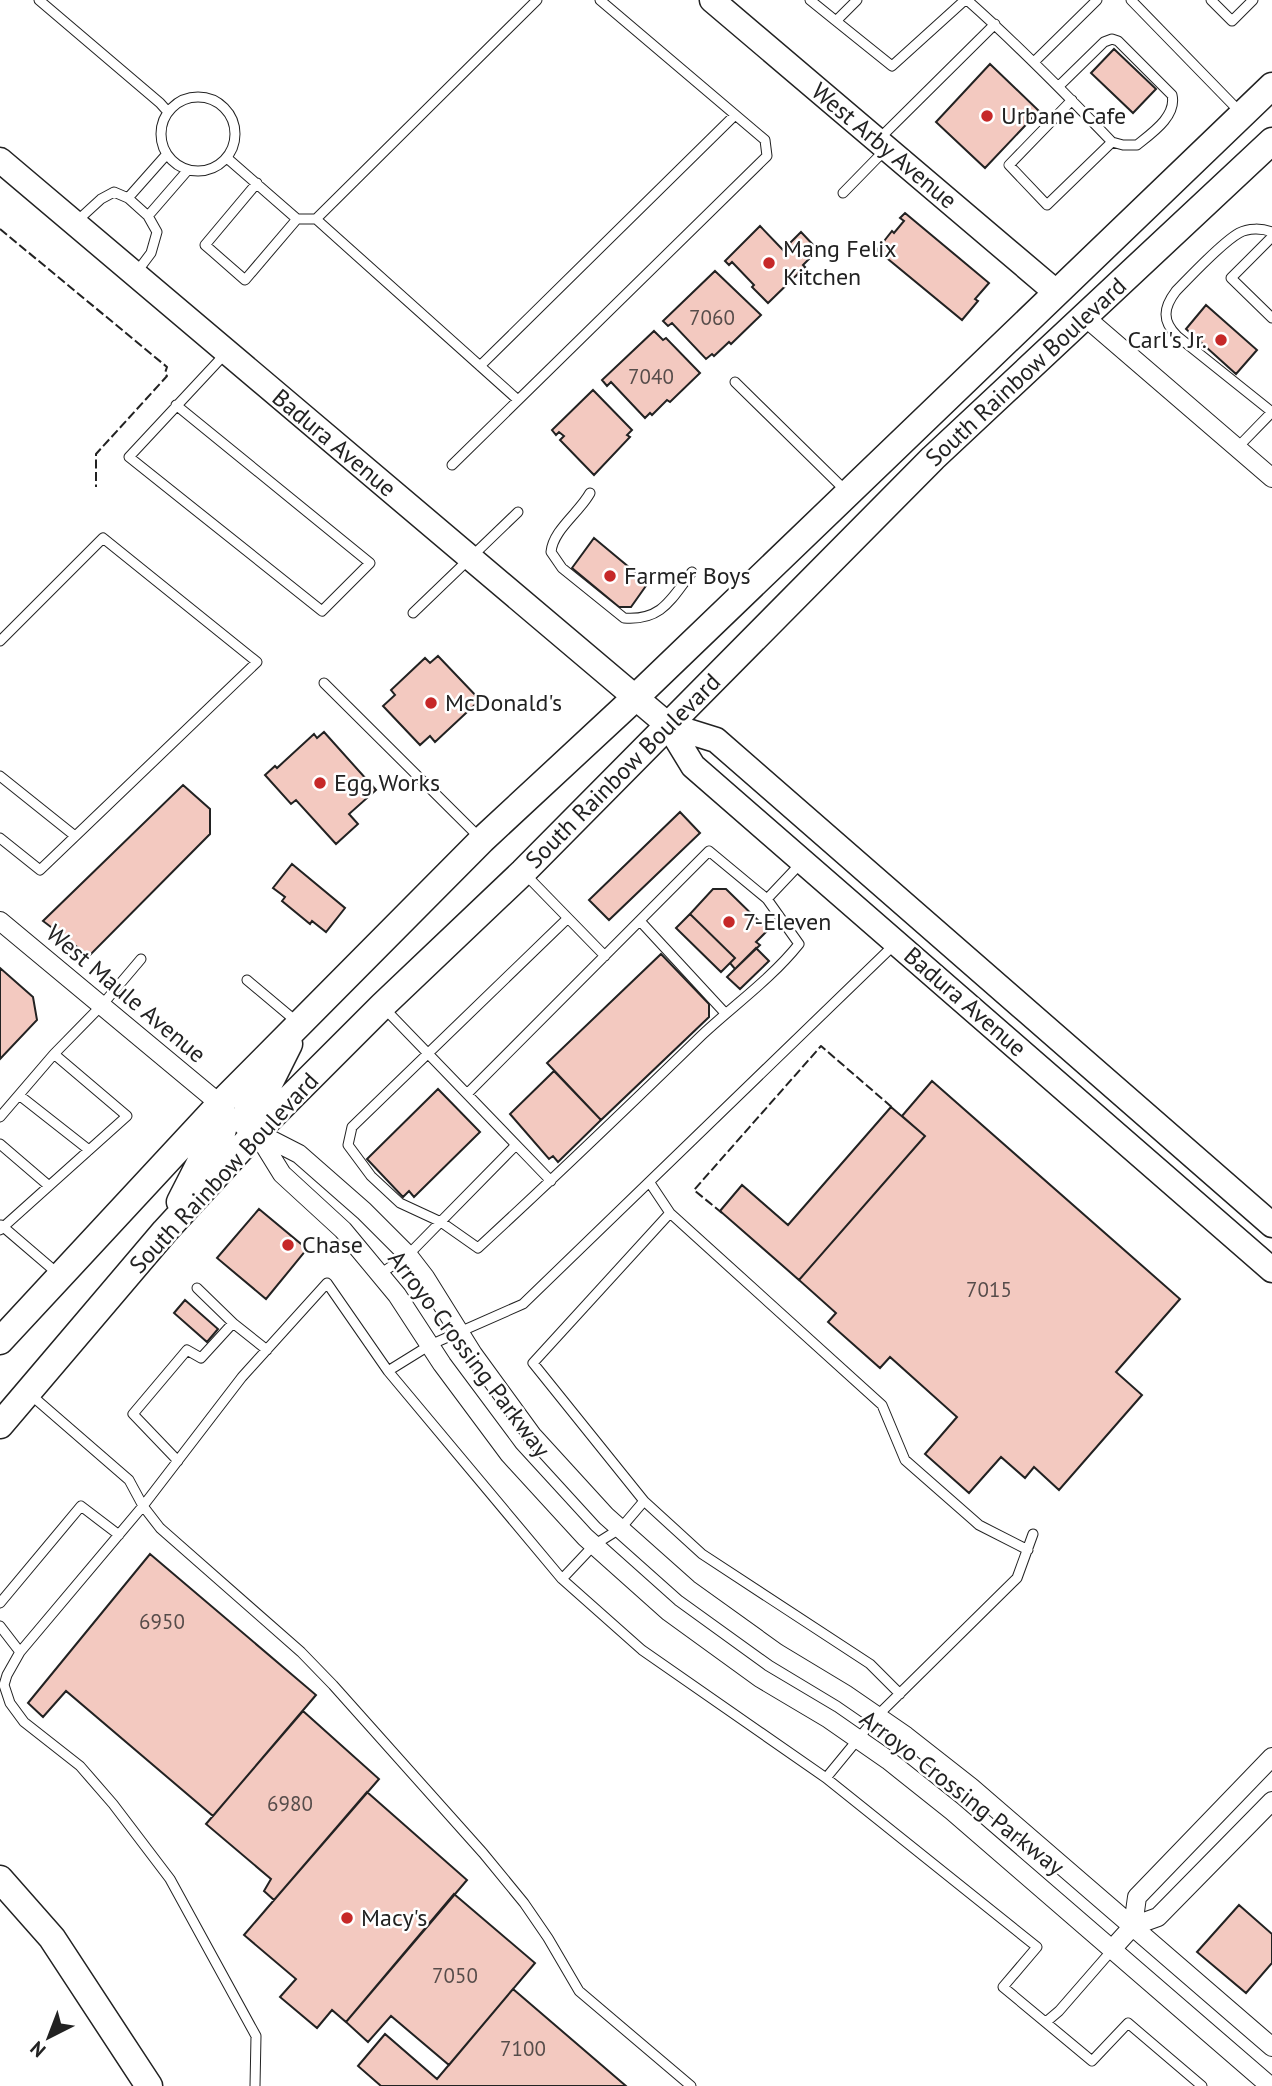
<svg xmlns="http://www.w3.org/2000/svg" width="1272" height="2086" viewBox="0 0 1272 2086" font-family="'PT Sans',sans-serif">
  <rect width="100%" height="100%" fill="#fff"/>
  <path fill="#f3c9c0" stroke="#222" stroke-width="2" d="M1114,49L1156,89L1133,113L1091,73Z
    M990,64L1039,111L985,168L936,122Z
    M905,213L989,283L975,299L978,301L962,320L877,250L892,231L894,233L904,221L900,218Z
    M760,226L783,250L801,232L818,250L803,265L805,267L768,303L752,287L754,285L732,262L729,265L725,261Z
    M715,271L761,315L731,344L729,342L714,356L712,354L706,359L672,323L668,326L663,321Z
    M1206,305L1257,350L1236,374L1186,329Z
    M654,331L663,340L666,338L700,373L670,402L667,400L652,415L650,413L645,418L611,382L607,386L602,380Z
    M593,390L632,430L627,435L630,437L594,475L560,440L564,436L559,432L556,435L552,430Z
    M594,538L648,583L631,607H619L572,568Z
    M438,656L480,700L435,742L430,736L420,745L383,706L395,695L391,690L425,658L430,663Z
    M324,732L376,790L349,814L358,824L336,844L296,800L291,804L265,775L275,766L277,768L314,734L317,738Z
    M183,785L210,809V834L89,956L43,921Z
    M680,812L700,833L609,920L589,900Z
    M292,864L345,908L326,932L312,921L310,924L282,901L285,897L273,888Z
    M713,889H726L768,930L756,942L760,945L735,969L730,963L735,958L690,914Z
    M690,914L735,958L721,972L676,928Z
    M756,948L769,961L740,989L727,977Z
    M661,954L709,1004V1017L601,1120L547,1063Z
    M0,968L33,997L37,1020L0,1059Z
    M554,1071L601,1120L558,1162L553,1156L549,1159L510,1114Z
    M932,1081L1180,1299L1116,1372L1142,1395L1059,1490L1034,1467L1025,1478L1001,1457L969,1493L925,1454L957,1417L890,1357L880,1368L828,1322L836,1313L799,1280L925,1136L902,1116Z
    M438,1089L480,1132L414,1197L409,1191L403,1197L367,1159Z
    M891,1107L925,1136L799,1280L720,1211L742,1185L788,1225Z
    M259,1209L307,1249L266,1299L217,1258Z
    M185,1300L218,1329L207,1342L174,1313Z
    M150,1554L316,1695L213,1816L66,1691L43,1717L28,1703Z
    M303,1711L379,1779L274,1900L264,1891L271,1879L206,1824Z
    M367,1792L467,1880L346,2022L332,2010L317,2028L280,1997L296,1979L244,1935Z
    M454,1894L535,1963L449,2065L391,2016L368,2042L346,2022Z
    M1239,1905L1272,1934V1963L1246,1993L1197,1952Z
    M513,1989L626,2086H381L358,2066L385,2034L437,2079Z"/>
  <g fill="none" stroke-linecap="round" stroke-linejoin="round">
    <g stroke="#222" stroke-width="11">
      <path id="lane" d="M39,0L160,103L168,112
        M810,0L836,21L857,0
        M967,0C1018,45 1065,93 1112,142L1047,205L1009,165L1072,100
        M1131,0L1242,114
        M1211,0L1232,21L1253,0
        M836,21L892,66L965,0
        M1035,61L1097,0
        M1059,86L1104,42L1112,39L1118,41L1172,95C1177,116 1152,133 1137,145H1123L1112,142
        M161 134a37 37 0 1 1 74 0a37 37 0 1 1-74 0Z
        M879,139L995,24
        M227,158L297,219H316L537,0
        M257,183L205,245L245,280L297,219
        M843,193L886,149
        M128,198L148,216
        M316,219L518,400
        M77,221L101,199L114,192L128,198L167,154
        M1272,237L1231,278L1272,318
        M136,273L151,253L157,232L148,216L187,171
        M480,366L735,115
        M735,382L847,492
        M176,405L370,563L322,611L129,457L225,354
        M1272,412L1177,336C1162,321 1163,308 1176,291C1191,276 1221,243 1239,233C1248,228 1262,228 1272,232
        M1237,448L1272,412
        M452,465L767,156L765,140L600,0
        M590,493C579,513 553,530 551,552L562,568L624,618C662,621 671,599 692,572
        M413,613L518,512
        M0,641L103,538L257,662L40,870L0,838
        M324,683L479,837
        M0,776L75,836
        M525,874L605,956
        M767,899L802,862
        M640,921L725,1013
        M247,980L297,1022
        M384,1008L551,1181
        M467,1094L709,851L767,899L799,944C771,979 734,1005 702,1035C628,1107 554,1178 478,1248L441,1222L400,1203L371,1176L348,1145L352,1127L568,918
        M19,1095L89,1150
        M0,1117L54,1054
        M0,1144L49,1186
        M650,1183L670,1213L882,1405L905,1460L979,1525L1028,1550
        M1,1225L57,1273
        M0,1230L127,1116L54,1054L102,1005L141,959
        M380,1274L408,1255L516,1145
        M197,1288L233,1323L267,1350
        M388,1371L430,1345L523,1304L895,944
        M31,1395L129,1480L143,1506L160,1528L301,1652L333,1685L483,1853L524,1903L548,1938L579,1991L691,2086
        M178,1461L133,1414L187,1350L201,1358L233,1323
        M644,1501L702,1554L870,1664L900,1694
        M562,1579L594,1545L621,1528L644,1501L533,1363L670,1213
        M0,1603L81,1506L119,1535
        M0,1626L20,1652
        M826,1778L877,1716L1017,1578L1033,1534
        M1046,2022L1059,2011L1113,1949
        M255,2086L256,2036L170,1879L113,1804L80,1766L24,1722L10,1703L4,1685L7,1675L20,1652L143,1506L242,1377L327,1283L388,1371L562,1579L642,1650L826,1778L1037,1947L1003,1987L1092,2061L1128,2023L1202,2086"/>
    </g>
    <g stroke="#222" stroke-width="20">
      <path id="street" d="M1085,317L1272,478
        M0,921L220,1104
        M256,1132L282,1174L343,1230L397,1295L442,1364L509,1454L585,1537L669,1612L760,1678L829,1719L888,1760L952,1811L1270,2086
        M256,1132L299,1154L364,1211L408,1255L425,1277L473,1354L532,1435L606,1516L688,1589L777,1653L845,1694L906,1736L971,1787L1272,2047
        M1133,1926L1137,1897L1272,1757
        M1113,1948L1133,1926L1158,1917L1272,1801"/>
    </g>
    <g stroke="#222" stroke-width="27">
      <path id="secondary" d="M712,0L1057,293
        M0,160L668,725L693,766L1272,1270
        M668,725L716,740L1272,1225"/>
    </g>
    <g stroke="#222" stroke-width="29">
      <path id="primary" d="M256,1132L246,1123L248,1108L269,1084L289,1044
        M180,1202L204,1155L222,1133L225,1122L220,1104
        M0,1341L220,1104L482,840L636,697L1272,86
        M0,1425L165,1231L256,1132L382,1006L523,872L933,458L1272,141
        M0,1879L52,1938L149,2086"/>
    </g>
    <use href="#lane" stroke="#fff" stroke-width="9"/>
    <use href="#street" stroke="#fff" stroke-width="18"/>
    <use href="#secondary" stroke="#fff" stroke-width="24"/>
    <use href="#primary" stroke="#fff" stroke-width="26"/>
    <path stroke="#222" stroke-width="2" stroke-dasharray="9 3.5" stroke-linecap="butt" d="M0,229L167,367L165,373L167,376L96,454V487
      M722,1213L694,1190L821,1046L894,1109"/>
  </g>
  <g fill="#c62828" stroke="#fff" stroke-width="2.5">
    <circle cx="987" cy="116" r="7"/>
    <circle cx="769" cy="263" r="7"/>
    <circle cx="1221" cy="340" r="7"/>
    <circle cx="610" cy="576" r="7"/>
    <circle cx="431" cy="703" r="7"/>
    <circle cx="320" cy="783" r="7"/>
    <circle cx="729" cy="922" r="7"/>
    <circle cx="288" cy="1245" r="7"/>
    <circle cx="347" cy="1918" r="7"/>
  </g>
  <g text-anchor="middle" stroke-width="5" stroke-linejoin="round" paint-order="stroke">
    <g font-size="21" fill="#564c4a">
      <text x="712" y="325">7060</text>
      <text x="651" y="384">7040</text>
      <text x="989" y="1297">7015</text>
      <text x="162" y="1629">6950</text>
      <text x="290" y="1811">6980</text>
      <text x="455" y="1983">7050</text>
      <text x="523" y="2056">7100</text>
    </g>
    <g font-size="24" fill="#222" stroke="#fff" text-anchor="start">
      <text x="1001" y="124">Urbane Cafe</text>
      <text x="783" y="257">Mang Felix<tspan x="783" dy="28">Kitchen</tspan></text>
      <text x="1207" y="348" text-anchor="end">Carl's Jr.</text>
      <text x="624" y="584">Farmer Boys</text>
      <text x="445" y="711">McDonald's</text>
      <text x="334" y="791">Egg Works</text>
      <text x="743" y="930">7-Eleven</text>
      <text x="302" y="1253">Chase</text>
      <text x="361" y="1926">Macy's</text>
    </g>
    <g font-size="24" fill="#222" stroke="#fff">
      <text transform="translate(884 146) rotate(40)" y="8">West Arby Avenue</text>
      <text transform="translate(1026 372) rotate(-43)" y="8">South Rainbow Boulevard</text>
      <text transform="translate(334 443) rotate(40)" y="8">Badura Avenue</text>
      <text transform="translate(623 771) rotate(-45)" y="8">South Rainbow Boulevard</text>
      <text transform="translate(126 994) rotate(40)" y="8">West Maule Avenue</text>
      <text transform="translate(965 1002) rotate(41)" y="8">Badura Avenue</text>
      <text transform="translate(224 1173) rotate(-47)" y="8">South Rainbow Boulevard</text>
      <text transform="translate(469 1354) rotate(53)" y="8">Arroyo Crossing Parkway</text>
      <text transform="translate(962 1793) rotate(38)" y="8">Arroyo Crossing Parkway</text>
    </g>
  </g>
  <g transform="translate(49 2037) rotate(222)" stroke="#ffffff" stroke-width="5" paint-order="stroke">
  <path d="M0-5L12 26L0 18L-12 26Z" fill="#222222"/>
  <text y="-10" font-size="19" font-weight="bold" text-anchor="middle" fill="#222222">N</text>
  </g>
</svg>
